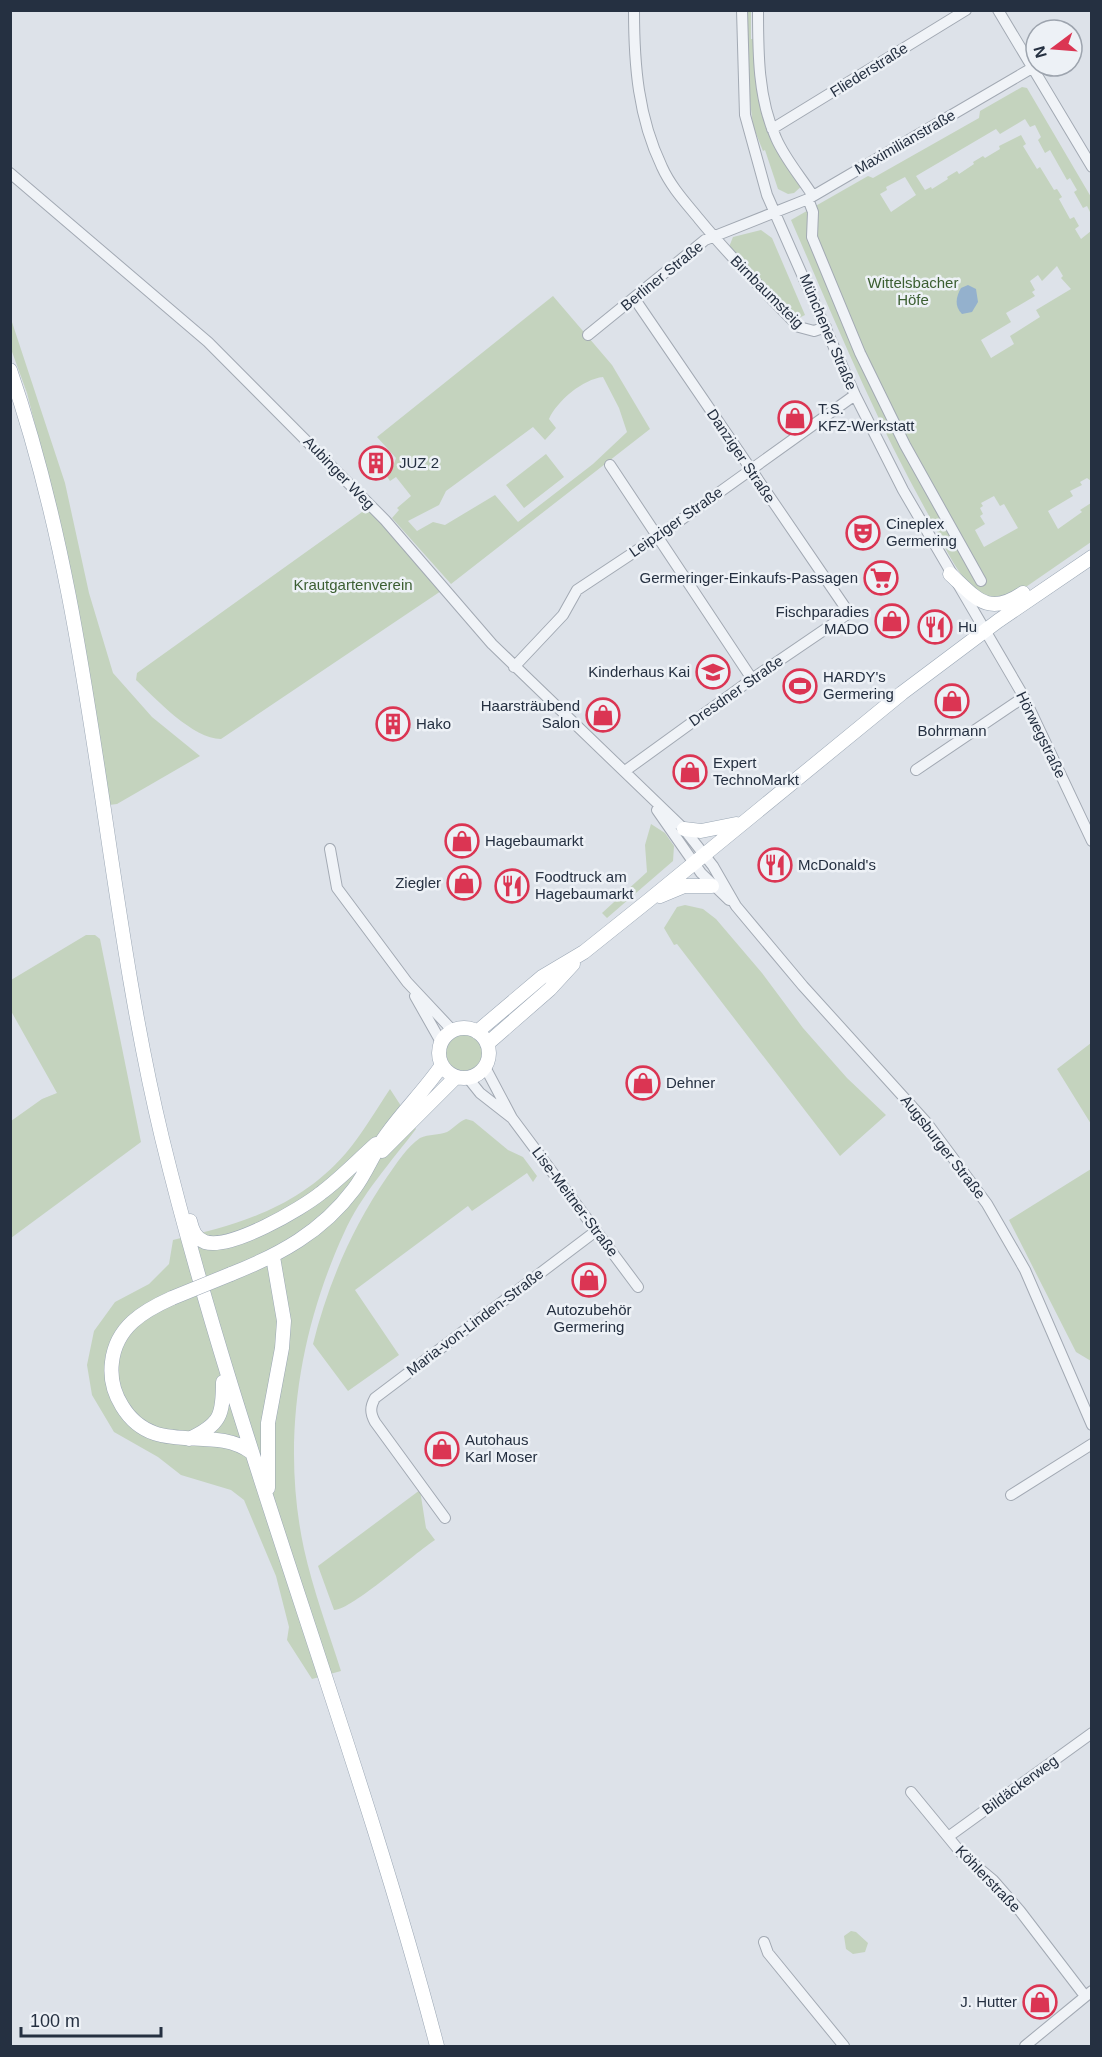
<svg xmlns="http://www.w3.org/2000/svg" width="1102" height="2057" viewBox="0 0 1102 2057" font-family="Helvetica,sans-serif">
  <rect width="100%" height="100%" fill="#dde2e9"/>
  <path fill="#c4d3be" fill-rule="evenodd" d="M747,11H751V39H754L761,99L803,185L794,193L788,194L778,189L765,150L763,151L753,126L750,101Z
    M1022,87L1027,88L1091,197V214L1087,206L1083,208L1074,192L1077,190L1070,178L1067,180L1050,150L1045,153L1038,140L1041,137L1035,125L1030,127L1025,119L1000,134L996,129L916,176L925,190L931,187L932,189L948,179L947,177L957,171L959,174L974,164L973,162L983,156L985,158L1000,149L999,146L1021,135L1026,144L1023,146L1037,169L1040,167L1054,190L1057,189L1062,197L1059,199L1070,219L1074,217L1079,226L1075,229L1081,239L1091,231V481L1087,478L1080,482L1082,485L1070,491L1073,496L1048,511L1058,529L1082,512L1080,510L1091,503V542L1010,598C997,601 984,598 973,588C953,569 941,538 928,514C875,419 834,319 791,220L868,176L873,178L979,118L980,111ZM905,177L916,195L891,212L880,194L887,190L886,187ZM1057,266L1063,276L1061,278L1071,289L1036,310L1040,317L1010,336L1014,344L991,358L981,340L1011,322L1006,313L1035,296L1032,292L1035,290L1030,281L1038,275L1042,281ZM994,496L1000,506L1004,504L1018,528L984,547L975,530L985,524L980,516L983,514L980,508L983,506L981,503Z
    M761,230L772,238L805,315L797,319L729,247L733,237Z
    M553,296L612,365L650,429L451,584L392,518L399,510L397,508L411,496L396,477L390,481L384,472L393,467L396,458L377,437ZM603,377L619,408L627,432L593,464L518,522L495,495L445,525L433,522L417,531L408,521L439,505L446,491L533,427L545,440L556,428L549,419C557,401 583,379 603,377Z
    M10,316L65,483L89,593L113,673L152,717L200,756L117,804L109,805L76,603L60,523L27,393L11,349Z
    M546,454L564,477L524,508L506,485Z
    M369,507L441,591L221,739C193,739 156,699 136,680L137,673Z
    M651,824L665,833L674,846L673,861L607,918L602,913L647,872L645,845Z
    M685,905L703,909L716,919L762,973L803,1028L847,1078L886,1115L840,1156L677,944L674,945L664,928L677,907Z
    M86,935H95L100,939L141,1142L11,1238V1121L42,1099L57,1093L11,1011V980Z
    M445 1053a19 19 0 1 1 38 0a19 19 0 1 1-38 0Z
    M1091,1043V1124L1057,1069Z
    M390,1089L416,1129C391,1162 361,1195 344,1233C299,1331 281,1443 304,1549C313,1590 328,1630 341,1671L312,1679L287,1640L289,1627L276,1576L244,1500L231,1490L181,1475L158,1457L114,1432L92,1395L87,1365L94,1331L115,1302L149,1284L169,1264L173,1240C240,1224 298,1208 346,1153C362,1134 376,1110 390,1089Z
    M466,1119L473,1121L508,1150L523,1157L537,1176L533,1182L527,1173L472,1211L468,1206L355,1290L399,1355L348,1391L313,1344C328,1284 352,1228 387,1177C396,1164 407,1147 420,1138C429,1134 439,1135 447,1132C454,1128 458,1122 466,1119Z
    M1091,1169V1361L1076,1352L1009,1220Z
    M420,1490L426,1528L435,1540C416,1552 350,1611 334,1610L318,1566Z
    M851,1931L856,1932L868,1943L865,1952L853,1954L846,1949L844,1936Z"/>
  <path fill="#94b1cd" d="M968,285L976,289L978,302L972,312L962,314C954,306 956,297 961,288Z"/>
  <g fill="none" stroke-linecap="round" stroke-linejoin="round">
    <g stroke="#a2a9b3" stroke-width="12">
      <path id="minor" d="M634,10C634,65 638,117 662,167C671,187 686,203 699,219C730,257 765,292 799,327L814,331L826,327
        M742,10L745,115L767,195L855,395L903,490L1024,697L1092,841
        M758,10C758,52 758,99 776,138C785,159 801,177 813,196
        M998,10L1092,167
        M772,129L966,10
        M10,173L208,342L385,520L492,644L684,829L713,866L736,906L803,986L927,1123L987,1204L1025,1270L1092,1425
        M808,199L813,212L812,237L860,353L905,445L981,581
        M588,335L705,240L808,199L1032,68
        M610,465L752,679
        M514,667L563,615L577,590L657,537L855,395
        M916,770L1024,697
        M625,771L752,679L849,613L634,298
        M657,810L701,873L729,900
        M330,849L337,888L407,982L453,1031
        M415,996L441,1042
        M485,1067L512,1118L638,1287
        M468,1078L480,1093L512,1118
        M1011,1495L1092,1444
        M445,1518L375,1422C370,1413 370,1407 375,1398L596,1231
        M911,1792L962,1854L993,1880L1020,1911L1085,1996
        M948,1837L1092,1733
        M764,1942L768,1953L844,2046
        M1025,2046L1092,1991"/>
    </g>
    <g stroke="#9ba7b5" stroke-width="15">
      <path id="major" d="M10,370C96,619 101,884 162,1138C237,1446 357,1740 437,2046
        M950,574C976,598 988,617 1023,593
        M684,829L701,831L736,824
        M660,896L684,886H712
        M439 1053a25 25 0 1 1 50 0a25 25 0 1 1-50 0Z
        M477,1032L542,977L584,952L649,900L902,693L998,621L1092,557
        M487,1044L550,989L573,964
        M382,1151L456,1077
        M190,1221C192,1230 195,1238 205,1242C231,1250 301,1209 321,1193C341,1178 358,1160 376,1144
        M231,1274C279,1255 322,1232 354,1189C367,1172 374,1151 387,1134C404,1110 425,1090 442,1065
        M172,1298C143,1311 116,1327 112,1362C110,1377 114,1393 122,1406C154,1459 211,1423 251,1452
        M189,1439C221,1424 223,1415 223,1382
        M268,1488V1423L282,1348L284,1321L273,1257"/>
    </g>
    <use href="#minor" stroke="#f0f3f7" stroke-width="10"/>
    <use href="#major" stroke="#fff" stroke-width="14"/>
    <g stroke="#9ba7b5" stroke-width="15" stroke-linecap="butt">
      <path id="major-bridge" d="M172,1298L231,1274"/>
    </g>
    <use href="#major-bridge" stroke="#fff" stroke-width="14"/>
  </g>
  <defs>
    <g id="shop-ring" transform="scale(1.725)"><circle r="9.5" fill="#edf1f6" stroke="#db3553" stroke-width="1.5"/><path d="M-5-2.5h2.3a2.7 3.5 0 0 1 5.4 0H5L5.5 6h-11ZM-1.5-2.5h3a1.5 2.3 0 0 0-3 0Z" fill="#db3553"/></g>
    <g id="building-ring" transform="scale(1.725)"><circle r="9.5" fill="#edf1f6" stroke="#db3553" stroke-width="1.5"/><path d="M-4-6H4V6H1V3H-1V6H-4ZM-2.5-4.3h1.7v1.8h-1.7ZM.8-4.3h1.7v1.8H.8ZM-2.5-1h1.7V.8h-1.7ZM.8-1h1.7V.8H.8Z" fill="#db3553"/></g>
    <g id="theatre-ring" transform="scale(1.725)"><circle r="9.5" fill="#edf1f6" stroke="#db3553" stroke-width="1.5"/><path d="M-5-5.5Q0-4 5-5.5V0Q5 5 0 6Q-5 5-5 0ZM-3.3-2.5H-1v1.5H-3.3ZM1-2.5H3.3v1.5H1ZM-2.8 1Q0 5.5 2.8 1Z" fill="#db3553"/></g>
    <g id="supermarket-ring" transform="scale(1.725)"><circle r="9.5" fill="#edf1f6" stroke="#db3553" stroke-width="1.5"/><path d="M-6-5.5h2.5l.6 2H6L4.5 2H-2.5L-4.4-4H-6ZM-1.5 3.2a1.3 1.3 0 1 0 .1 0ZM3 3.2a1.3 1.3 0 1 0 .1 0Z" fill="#db3553"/></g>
    <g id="restaurant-ring" transform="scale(1.725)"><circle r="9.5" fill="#edf1f6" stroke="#db3553" stroke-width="1.5"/><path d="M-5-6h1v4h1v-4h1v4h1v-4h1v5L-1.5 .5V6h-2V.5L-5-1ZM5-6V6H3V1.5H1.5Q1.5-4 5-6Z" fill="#db3553"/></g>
    <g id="school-ring" transform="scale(1.725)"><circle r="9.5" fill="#edf1f6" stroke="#db3553" stroke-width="1.5"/><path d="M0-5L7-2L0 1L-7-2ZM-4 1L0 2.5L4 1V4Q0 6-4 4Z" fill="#db3553"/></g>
    <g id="stadium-ring" transform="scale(1.725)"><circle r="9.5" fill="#edf1f6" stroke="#db3553" stroke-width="1.5"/><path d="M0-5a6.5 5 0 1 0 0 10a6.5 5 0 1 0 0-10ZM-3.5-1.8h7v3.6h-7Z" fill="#db3553"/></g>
  </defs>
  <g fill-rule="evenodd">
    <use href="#shop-ring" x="795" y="418"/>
    <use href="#building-ring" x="376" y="463"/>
    <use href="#theatre-ring" x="863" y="533"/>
    <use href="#supermarket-ring" x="881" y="578"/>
    <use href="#shop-ring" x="892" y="621"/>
    <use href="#restaurant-ring" x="935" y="627"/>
    <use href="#school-ring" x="713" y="672"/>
    <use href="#stadium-ring" x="800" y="686"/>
    <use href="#shop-ring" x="952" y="701"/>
    <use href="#shop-ring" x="603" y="715"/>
    <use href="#building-ring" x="393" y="724"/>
    <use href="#shop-ring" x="690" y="772"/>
    <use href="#shop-ring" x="462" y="841"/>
    <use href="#restaurant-ring" x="775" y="865"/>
    <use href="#shop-ring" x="464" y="883"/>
    <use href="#restaurant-ring" x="512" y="886"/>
    <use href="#shop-ring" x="643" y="1083"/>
    <use href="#shop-ring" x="589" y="1280"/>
    <use href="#shop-ring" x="442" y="1449"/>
    <use href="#shop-ring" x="1040" y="2002"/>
  </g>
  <g text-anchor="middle" stroke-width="5" stroke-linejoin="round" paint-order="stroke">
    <g font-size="15" fill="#253041" stroke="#edf1f6">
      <text transform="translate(869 70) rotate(-32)" y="5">Fliederstraße</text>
      <text transform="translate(905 142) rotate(-30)" y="5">Maximilianstraße</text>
      <text transform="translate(662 276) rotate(-39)" y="5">Berliner Straße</text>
      <text transform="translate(767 292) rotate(45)" y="5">Birnbaumsteig</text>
      <text transform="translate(828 332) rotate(67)" y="5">Münchener Straße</text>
      <text transform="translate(741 456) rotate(56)" y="5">Danziger Straße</text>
      <text transform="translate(339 473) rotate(46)" y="5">Aubinger Weg</text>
      <text transform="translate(676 522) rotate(-35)" y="5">Leipziger Straße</text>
      <text transform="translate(736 691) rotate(-35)" y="5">Dresdner Straße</text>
      <text transform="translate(1041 735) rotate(64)" y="5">Hörwegstraße</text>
      <text transform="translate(943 1147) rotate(52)" y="5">Augsburger Straße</text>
      <text transform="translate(575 1202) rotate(53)" y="5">Lise-Meitner-Straße</text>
      <text transform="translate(475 1322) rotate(-37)" y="5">Maria-von-Linden-Straße</text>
      <text transform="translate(1020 1785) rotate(-36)" y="5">Bildäckerweg</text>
      <text transform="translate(988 1879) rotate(46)" y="5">Köhlerstraße</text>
    </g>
    <g font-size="15" fill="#3b5e31" stroke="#edf1f6">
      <text x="913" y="288">Wittelsbacher<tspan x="913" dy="17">Höfe</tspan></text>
      <text x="353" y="590">Krautgartenverein</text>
    </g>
    <g font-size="15" fill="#253041" stroke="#edf1f6" text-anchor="start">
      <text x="818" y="414">T.S.<tspan x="818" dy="17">KFZ-Werkstatt</tspan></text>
      <text x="399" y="468">JUZ 2</text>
      <text x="886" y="529">Cineplex<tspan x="886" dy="17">Germering</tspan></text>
      <text x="858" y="583" text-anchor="end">Germeringer-Einkaufs-Passagen</text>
      <text x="869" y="617" text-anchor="end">Fischparadies<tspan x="869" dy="17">MADO</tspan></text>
      <text x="958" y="632">Hu</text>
      <text x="690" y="677" text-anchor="end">Kinderhaus Kai</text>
      <text x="823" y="682">HARDY's<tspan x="823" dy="17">Germering</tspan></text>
      <text x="580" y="711" text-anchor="end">Haarsträubend<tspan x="580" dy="17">Salon</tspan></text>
      <text x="416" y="729">Hako</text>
      <text x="952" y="736" text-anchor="middle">Bohrmann</text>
      <text x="713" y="768">Expert<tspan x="713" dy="17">TechnoMarkt</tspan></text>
      <text x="485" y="846">Hagebaumarkt</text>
      <text x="798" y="870">McDonald's</text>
      <text x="535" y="882">Foodtruck am<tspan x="535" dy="17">Hagebaumarkt</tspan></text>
      <text x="441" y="888" text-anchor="end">Ziegler</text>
      <text x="666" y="1088">Dehner</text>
      <text x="589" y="1315" text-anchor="middle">Autozubehör<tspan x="589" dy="17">Germering</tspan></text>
      <text x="465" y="1445">Autohaus<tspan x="465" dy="17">Karl Moser</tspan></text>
      <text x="1017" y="2007" text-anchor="end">J. Hutter</text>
    </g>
  </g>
  <rect width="1102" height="2057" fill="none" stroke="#253041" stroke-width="24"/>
  <g transform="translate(1054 48) rotate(254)"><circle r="28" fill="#edf1f6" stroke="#9da4ae" stroke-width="1.5"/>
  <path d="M0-4.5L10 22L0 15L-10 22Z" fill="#db3553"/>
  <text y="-9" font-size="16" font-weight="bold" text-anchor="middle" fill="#253041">N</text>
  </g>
  <path d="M21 2027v9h140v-9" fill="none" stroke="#253041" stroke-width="3"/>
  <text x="30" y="2027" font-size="18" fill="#253041" stroke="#edf1f6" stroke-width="4.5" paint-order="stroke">100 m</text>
</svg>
